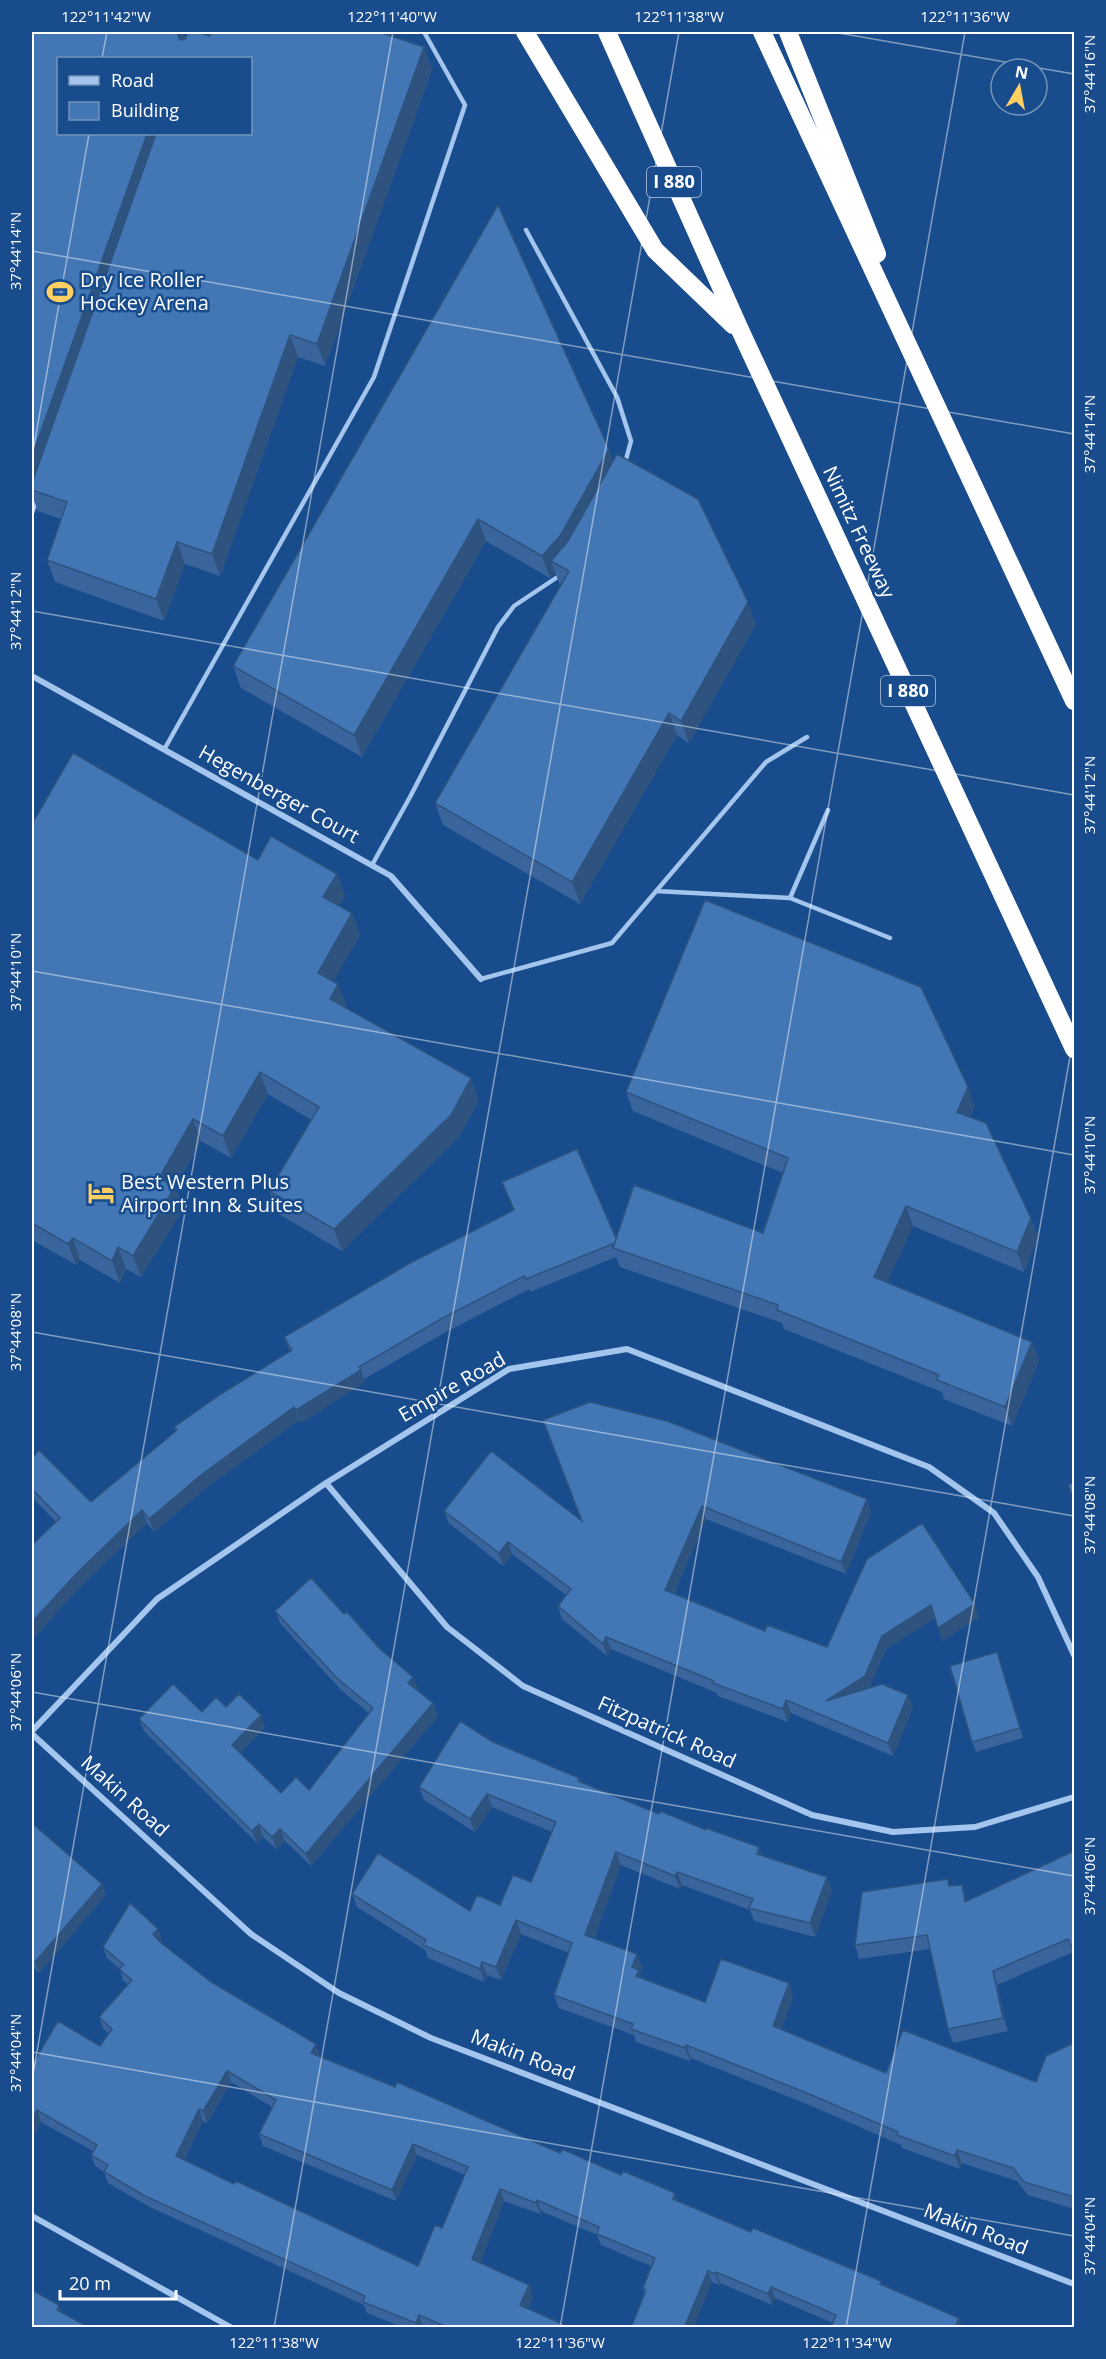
<svg xmlns="http://www.w3.org/2000/svg" width="1106" height="2359" viewBox="0 0 1106 2359" font-family="'Open Sans',sans-serif">
  <rect width="100%" height="100%" fill="#194c8c"/>
  <g fill="none" stroke-linecap="round" stroke-linejoin="round">
    <path stroke="#a4c6ee" stroke-width="4.5" d="M526,230L617,397L631,441L625,463
      M32,513L37,499
      M165,748L374,377L465,105L424,32
      M372,865L410,797L498,627L514,606L559,576
      M656,891L790,898L890,938
      M790,898L828,810
      M481,979L612,943L766,762L807,737"/>
    <path stroke="#a4c6ee" stroke-width="6" d="M32,676L391,876L481,979
      M326,1483L447,1627L523,1686L812,1815L893,1832L975,1827L1074,1797
      M32,1731L157,1599L326,1483L509,1369L627,1349L929,1467L994,1513L1038,1577L1074,1655
      M32,1734L251,1934L339,1993L431,2038L1074,2284
      M32,2216L232,2328"/>
    <path stroke="#fff" stroke-width="18" d="M525,32L655,250L733,325
      M607,32L741,332L1074,1049
      M762,32L1074,701
      M788,32L877,254"/>
  </g>
  <path fill="#39659c" fill-rule="evenodd" d="M32,32H183L185,39L210,36L424,47L432,70L325,366L298,357L220,576L185,564L164,621L55,582L47,560L61,519L38,511L33,498L32,501ZM250,58V134H58Z
    M498,205L613,461L756,624L689,743L677,735L580,904L443,825L435,803L561,584L559,583L555,572L550,578L486,541L362,757L241,688L233,666Z
    M32,824L258,860L337,874L345,896L339,906L352,913L360,935L333,981L338,984L346,1006L345,1008L479,1100L459,1137L342,1251L277,1213L269,1191L311,1120L268,1094L231,1158L201,1141L175,1187L183,1209L141,1277L126,1269L120,1283L80,1260L76,1265L32,1240Z
    M626,1092L975,1106L970,1117L1031,1218L1038,1237L1024,1272L913,1226L887,1282L1032,1342L1039,1361L1012,1426L944,1399L942,1392L784,1329L782,1323L620,1267L616,1257L530,1292L529,1289L446,1332L364,1379L365,1382L301,1423L299,1420L206,1488L154,1532L147,1523L80,1587L32,1640V1545L56,1522L32,1497V1458L91,1502L176,1431L174,1427L290,1351L284,1337L514,1210L502,1182L616,1238L763,1233L783,1173L633,1111Z
    M543,1420L867,1499L871,1512L846,1574L706,1519L674,1594L765,1631L827,1647L867,1559L979,1617L942,1641L935,1618L886,1649L869,1688L913,1708L893,1756L791,1713L788,1722L718,1696L717,1693L611,1649L607,1656L562,1619L558,1606L566,1595L512,1554L503,1566L449,1523L444,1511L581,1521Z
    M275,1611L344,1614L418,1689L417,1690L433,1703L438,1716L311,1866L285,1841L276,1849L263,1837L257,1843L144,1731L139,1719L202,1712L226,1707L265,1727L240,1753L281,1793L309,1790L369,1713L341,1690L280,1623Z
    M997,1652L1023,1738L976,1752L972,1742Z
    M493,1742L579,1778L581,1783L659,1814L706,1830L759,1847L762,1856L827,1877L832,1890L815,1937L754,1921L750,1910L682,1885L680,1889L621,1865L594,1938L637,1954L642,1968L640,1973L642,1979L705,2002L789,1983L793,1996L781,2030L886,2073L1036,2082L1074,2043V2209L1028,2195L1017,2181L962,2163L960,2169L902,2148L901,2145L807,2104L691,2058L690,2061L636,2042L634,2035L559,2008L554,1995L569,1953L521,1934L501,1980L487,1975L484,1982L428,1958L425,1950L357,1907L352,1894L470,1911L500,1905L531,1882L552,1832L492,1807L475,1832L424,1800L419,1787Z
    M32,1826L102,1884L106,1895L39,1973L32,1966Z
    M1074,1851V1956L1073,1952L997,1985L1008,2031L953,2043L948,2029L930,1949L859,1959L855,1945L951,1886L967,1898V1901Z
    M158,1929L162,1940L160,1943L211,1982L320,2055L319,2057L560,2153L678,2201L751,2232L883,2286L959,2318L963,2328H833L832,2325L833,2323L775,2298L772,2305L720,2283L719,2285L712,2282L645,2294L643,2288L651,2266L601,2245L597,2235L541,2211L540,2214L504,2201L480,2263L529,2285L533,2297L528,2309L571,2328H425L423,2327V2328H404L367,2313L364,2305L150,2207L108,2183L104,2172L95,2166L91,2155L93,2151L41,2122L32,2138V2065L100,2046L109,2034L103,2028L99,2017L128,1984L123,1981L120,1969L107,1958L103,1947ZM231,2082L272,2107L259,2134L263,2146L396,2201L417,2155L465,2175L442,2228L418,2266L234,2184L184,2160L203,2121L207,2123Z"/>
  <path fill="#2e537f" d="M179,32H183L189,47L186,57L178,35Z
    M424,47L432,70L325,366L317,344Z
    M147,134H162L32,490V456Z
    M290,335L298,357L220,576L212,554Z
    M609,449L617,471L561,566L551,561L555,572L550,578L542,556Z
    M478,519L486,541L362,757L354,735Z
    M177,542L185,564L164,621L156,599Z
    M748,602L756,624L689,743L681,721Z
    M669,713L677,735L580,904L572,882Z
    M337,874L345,896L331,919L323,897Z
    M352,913L360,935L326,995L318,973Z
    M338,984L346,1006L338,1021L330,999Z
    M260,1072L268,1094L231,1158L223,1136Z
    M471,1078L479,1100L459,1137L342,1251L334,1229Z
    M968,1087L975,1106L964,1131L957,1112Z
    M193,1119L201,1141L167,1200L159,1178Z
    M175,1187L183,1209L141,1277L133,1256Z
    M906,1206L913,1226L881,1296L874,1277Z
    M1031,1218L1038,1237L1024,1272L1017,1252Z
    M73,1238L80,1260L76,1265L68,1244Z
    M118,1247L126,1269L120,1283L112,1261Z
    M1032,1342L1039,1361L1012,1426L1005,1407Z
    M361,1370L365,1382L301,1423L296,1410Z
    M294,1407L299,1420L206,1488L154,1532L149,1519L201,1475Z
    M867,1499L871,1512L846,1574L841,1562Z
    M702,1506L706,1519L670,1603L665,1590Z
    M142,1510L147,1523L80,1587L32,1640V1622L76,1574Z
    M508,1542L512,1554L503,1566L499,1553Z
    M975,1604L979,1617L942,1641L938,1628Z
    M931,1605L936,1618L886,1649L869,1688L826,1701L882,1636Z
    M606,1637L611,1649L607,1656L603,1644Z
    M413,1677L418,1689L412,1695L408,1683Z
    M908,1695L913,1708L893,1756L888,1743Z
    M786,1700L791,1713L788,1722L783,1709Z
    M433,1703L438,1716L311,1866L306,1854Z
    M261,1715L265,1727L236,1757L232,1745Z
    M487,1794L492,1807L475,1832L470,1819Z
    M259,1824L263,1837L257,1843L252,1831Z
    M280,1829L285,1841L276,1849L272,1837Z
    M759,1847L764,1860L757,1854Z
    M616,1852L621,1865L590,1948L585,1935Z
    M677,1872L682,1885L680,1889L675,1876Z
    M827,1877L832,1890L815,1937L810,1923Z
    M102,1884L106,1895L39,1973L35,1962Z
    M962,1885L967,1898L969,1915L965,1902Z
    M516,1920L521,1934L501,1980L496,1967Z
    M158,1929L162,1940L157,1946L153,1934Z
    M637,1954L642,1968L640,1973L643,1983L641,1990L632,1967Z
    M482,1962L487,1975L484,1982L480,1969Z
    M993,1971L997,1985L1008,2031L1003,2018Z
    M789,1983L793,1996L778,2039L773,2026Z
    M316,2044L320,2055L315,2064L311,2053Z
    M686,2045L691,2058L690,2061L685,2048Z
    M227,2071L231,2082L207,2123L203,2111Z
    M199,2109L203,2121L180,2167L176,2156Z
    M37,2110L41,2122L32,2138V2120Z
    M413,2144L417,2155L396,2201L392,2190Z
    M957,2150L962,2163L960,2169L955,2156Z
    M500,2189L504,2201L477,2271L472,2259Z
    M675,2193L679,2204L673,2199Z
    M537,2200L541,2211L540,2214L536,2203Z
    M708,2271L712,2282L693,2328H684Z
    M716,2272L720,2283L719,2285L715,2274Z
    M529,2285L533,2297L524,2317L520,2305Z
    M771,2287L775,2298L772,2305L768,2294Z
    M59,2305L63,2316L57,2310Z
    M419,2315L423,2327V2328H418L416,2323Z
    M959,2318L963,2328H956Z"/>
  <path fill="#4276b5" stroke="#2e537f" stroke-width="1.5" fill-rule="evenodd" d="M32,32H179L178,35L180,40L185,39L188,32H198L210,36L211,32H379L424,47L317,344L290,335L212,554L177,542L156,599L47,560L67,502L32,490V483L156,134H250V58H58V134H147L32,456Z
    M498,205L609,449L560,536L542,556L478,519L354,735L233,666Z
    M617,454L698,499L748,602L681,721L669,713L572,882L435,803L569,571L551,561L568,541Z
    M73,753L258,860L271,836L337,874L323,897L352,913L318,973L338,984L330,999L471,1078L451,1115L334,1229L269,1191L319,1107L260,1072L223,1136L193,1119L159,1178L175,1187L133,1256L118,1247L112,1261L73,1238L68,1244L32,1223V824Z
    M705,900L921,987L968,1087L957,1112L986,1123L1031,1218L1017,1252L906,1206L874,1277L1032,1342L1005,1407L937,1380L939,1375L777,1310L778,1305L613,1248L634,1185L763,1233L788,1158L626,1092Z
    M577,1149L616,1238L615,1243L526,1279L524,1276L441,1319L359,1367L361,1370L296,1410L294,1407L201,1475L149,1519L142,1510L76,1574L32,1622V1545L60,1518L32,1489V1458L39,1450L91,1502L177,1430L174,1427L221,1394L292,1350L284,1337L412,1262L514,1210L502,1182Z
    M590,1402L667,1421L867,1499L841,1562L702,1506L665,1590L765,1631L767,1625L827,1647L867,1559L922,1523L975,1604L938,1628L931,1605L882,1636L865,1676L826,1701L882,1684L908,1695L888,1743L786,1700L783,1709L713,1683L714,1681L606,1637L603,1644L558,1606L571,1589L508,1542L499,1553L444,1511L491,1451L582,1521L543,1420Z
    M1074,1482V1499L1068,1485Z
    M311,1578L344,1614L347,1612L380,1649L413,1677L408,1683L433,1703L306,1854L280,1829L272,1837L259,1824L252,1831L139,1719L173,1684L202,1712L216,1697L226,1707L239,1694L261,1715L232,1745L281,1793L296,1777L309,1790L373,1708L337,1678L275,1611Z
    M997,1652L1020,1728L972,1742L950,1666Z
    M460,1721L493,1742L579,1778L578,1781L659,1814L660,1811L706,1830V1828L759,1847L757,1854L827,1877L810,1923L749,1908L753,1899L677,1872L675,1876L616,1852L585,1935L637,1954L632,1967L639,1970L636,1976L705,2002L721,1959L789,1983L773,2026L886,2073L903,2030L1036,2082L1046,2056L1074,2043V2197L1024,2182L1013,2168L957,2150L955,2156L897,2135L898,2132L802,2091L686,2045L685,2048L631,2029L633,2024L554,1995L572,1943L516,1920L496,1967L482,1962L480,1969L423,1945L426,1940L352,1894L378,1853L470,1911L477,1895L500,1905L513,1875L531,1882L556,1822L487,1794L470,1819L419,1787Z
    M33,1824L102,1884L35,1962L32,1959V1826Z
    M1074,1851V1953L1068,1939L993,1971L1003,2018L948,2029L927,1935L855,1945L862,1892L948,1879L949,1886L962,1885L965,1902Z
    M130,1903L158,1929L153,1934L160,1942L211,1982L316,2044L311,2053L395,2087L397,2082L560,2153L562,2149L621,2175L623,2171L675,2193L673,2199L751,2232L753,2228L881,2281L880,2284L959,2318L955,2327L962,2328H837L832,2325L836,2315L771,2287L768,2294L716,2272L715,2274L708,2271L684,2328H631L646,2290L643,2288L655,2258L597,2234L599,2227L537,2200L536,2203L500,2189L472,2259L529,2285L520,2305L571,2328H449L419,2315L416,2323L363,2302L365,2296L145,2196L104,2172L108,2165L91,2155L97,2145L37,2110L32,2120V2065L58,2021L100,2046L112,2029L99,2017L132,1980L119,1969L124,1965L103,1947ZM227,2071L276,2100L259,2134L392,2190L413,2144L468,2167L442,2228L435,2225L418,2266L236,2181L234,2184L176,2156L199,2109L203,2111Z
    M32,2290L59,2305L57,2310L90,2328H32Z"/>
  <path fill="none" stroke="#fff" stroke-width="1.5" stroke-opacity="0.45" d="M833,32L1074,74M102,58L107,32M32,251L1074,434M32,457L89,134M32,611L1074,795M32,971L1074,1155M32,1332L1074,1516M32,1692L1074,1876M32,2052L1074,2236M32,2080L393,32M274,2328L679,32M560,2328L965,32M846,2328L1074,1034"/>
  <defs>
    <g id="stadium-bare" transform="scale(2.07)"><path d="M0-5a6.5 5 0 1 0 0 10a6.5 5 0 1 0 0-10ZM-3.5-1.8h7v3.6h-7Z" fill="#ffd061" stroke="#194c8c" stroke-width="2.5" paint-order="stroke"/></g>
    <g id="hotel-bare" transform="scale(2.07)"><path d="M-6-4.5h1.5V1H6V5H4.5V3h-9V5H-6ZM-4 0a1.8 1.8 0 1 1 3.6 0ZM.5 0V-2.5h3Q6-2.5 6 0Z" fill="#ffd061" stroke="#194c8c" stroke-width="2.5" paint-order="stroke"/></g>
  </defs>
  <g fill-rule="evenodd">
    <use href="#stadium-bare" x="60" y="292"/>
    <use href="#hotel-bare" x="101" y="1193"/>
  </g>
  <g text-anchor="middle" stroke-width="5" stroke-linejoin="round" paint-order="stroke">
    <g fill="#194c8c" stroke="#bac9dc" stroke-width="1.5">
      <rect x="647" y="167" width="54" height="30" rx="4.5"/>
      <rect x="881" y="676" width="54" height="30" rx="4.5"/>
    </g>
    <g font-size="18" font-weight="bold" fill="#fff">
      <text x="674" y="188">I 880</text>
      <text x="908" y="697">I 880</text>
    </g>
    <g font-size="20" fill="#fff" stroke="#194c8c" text-anchor="start">
      <text x="80" y="287">Dry Ice Roller<tspan x="80" dy="23">Hockey Arena</tspan></text>
      <text x="121" y="1189">Best Western Plus<tspan x="121" dy="23">Airport Inn &amp; Suites</tspan></text>
    </g>
    <g font-size="20" fill="#fff" stroke="#194c8c">
      <text transform="translate(859 532) rotate(65)" y="7">Nimitz Freeway</text>
      <text transform="translate(279 794) rotate(29)" y="7">Hegenberger Court</text>
      <text transform="translate(452 1387) rotate(-30)" y="7">Empire Road</text>
      <text transform="translate(667 1732) rotate(24)" y="7">Fitzpatrick Road</text>
      <text transform="translate(125 1796) rotate(42)" y="7">Makin Road</text>
      <text transform="translate(523 2055) rotate(21)" y="7">Makin Road</text>
      <text transform="translate(976 2229) rotate(21)" y="7">Makin Road</text>
    </g>
  </g>
  <rect width="1106" height="2359" fill="none" stroke="#194c8c" stroke-width="66"/>
  <rect x="57" y="57" width="195" height="78" fill="#194c8c" stroke="#7594ba" stroke-width="1.5"/>
  <rect x="69" y="76" width="30" height="9" fill="#a4c6ee" stroke="#7594ba" stroke-width="1.5"/>
  <text x="111" y="87" font-size="18" fill="#ffffff">Road</text>
  <rect x="69" y="102" width="30" height="18" fill="#4276b5" stroke="#7594ba" stroke-width="1.5"/>
  <text x="111" y="117" font-size="18" fill="#ffffff">Building</text>
  <g transform="translate(1019 87) rotate(10)"><circle r="28" fill="#194c8c" stroke="#7594ba" stroke-width="1.5"/>
  <path d="M0-4.5L10 22L0 15L-10 22Z" fill="#ffd061"/>
  <text y="-9" font-size="16" font-weight="bold" text-anchor="middle" fill="#ffffff">N</text>
  </g>
  <path d="M60 2290v9h116v-9" fill="none" stroke="#ffffff" stroke-width="3"/>
  <text x="69" y="2290" font-size="18" fill="#ffffff" stroke="#194c8c" stroke-width="4.5" paint-order="stroke">20 m</text>
  <rect x="33" y="33" width="1040" height="2293" fill="none" stroke="#fff" stroke-width="2"/>
  <g font-size="15" text-anchor="middle" fill="#fff">
    <text x="106" y="22">122°11'42"W</text>
    <text x="392" y="22">122°11'40"W</text>
    <text x="679" y="22">122°11'38"W</text>
    <text x="965" y="22">122°11'36"W</text>
    <text transform="translate(1090 74) rotate(-90)" y="5">37°44'16"N</text>
    <text transform="translate(16 251) rotate(-90)" y="5">37°44'14"N</text>
    <text transform="translate(1090 434) rotate(-90)" y="5">37°44'14"N</text>
    <text transform="translate(16 611) rotate(-90)" y="5">37°44'12"N</text>
    <text transform="translate(1090 795) rotate(-90)" y="5">37°44'12"N</text>
    <text transform="translate(16 972) rotate(-90)" y="5">37°44'10"N</text>
    <text transform="translate(1090 1155) rotate(-90)" y="5">37°44'10"N</text>
    <text transform="translate(16 1332) rotate(-90)" y="5">37°44'08"N</text>
    <text transform="translate(1090 1515) rotate(-90)" y="5">37°44'08"N</text>
    <text transform="translate(16 1692) rotate(-90)" y="5">37°44'06"N</text>
    <text transform="translate(1090 1876) rotate(-90)" y="5">37°44'06"N</text>
    <text transform="translate(16 2053) rotate(-90)" y="5">37°44'04"N</text>
    <text transform="translate(1090 2236) rotate(-90)" y="5">37°44'04"N</text>
    <text x="274" y="2348">122°11'38"W</text>
    <text x="560" y="2348">122°11'36"W</text>
    <text x="847" y="2348">122°11'34"W</text>
  </g>
</svg>
